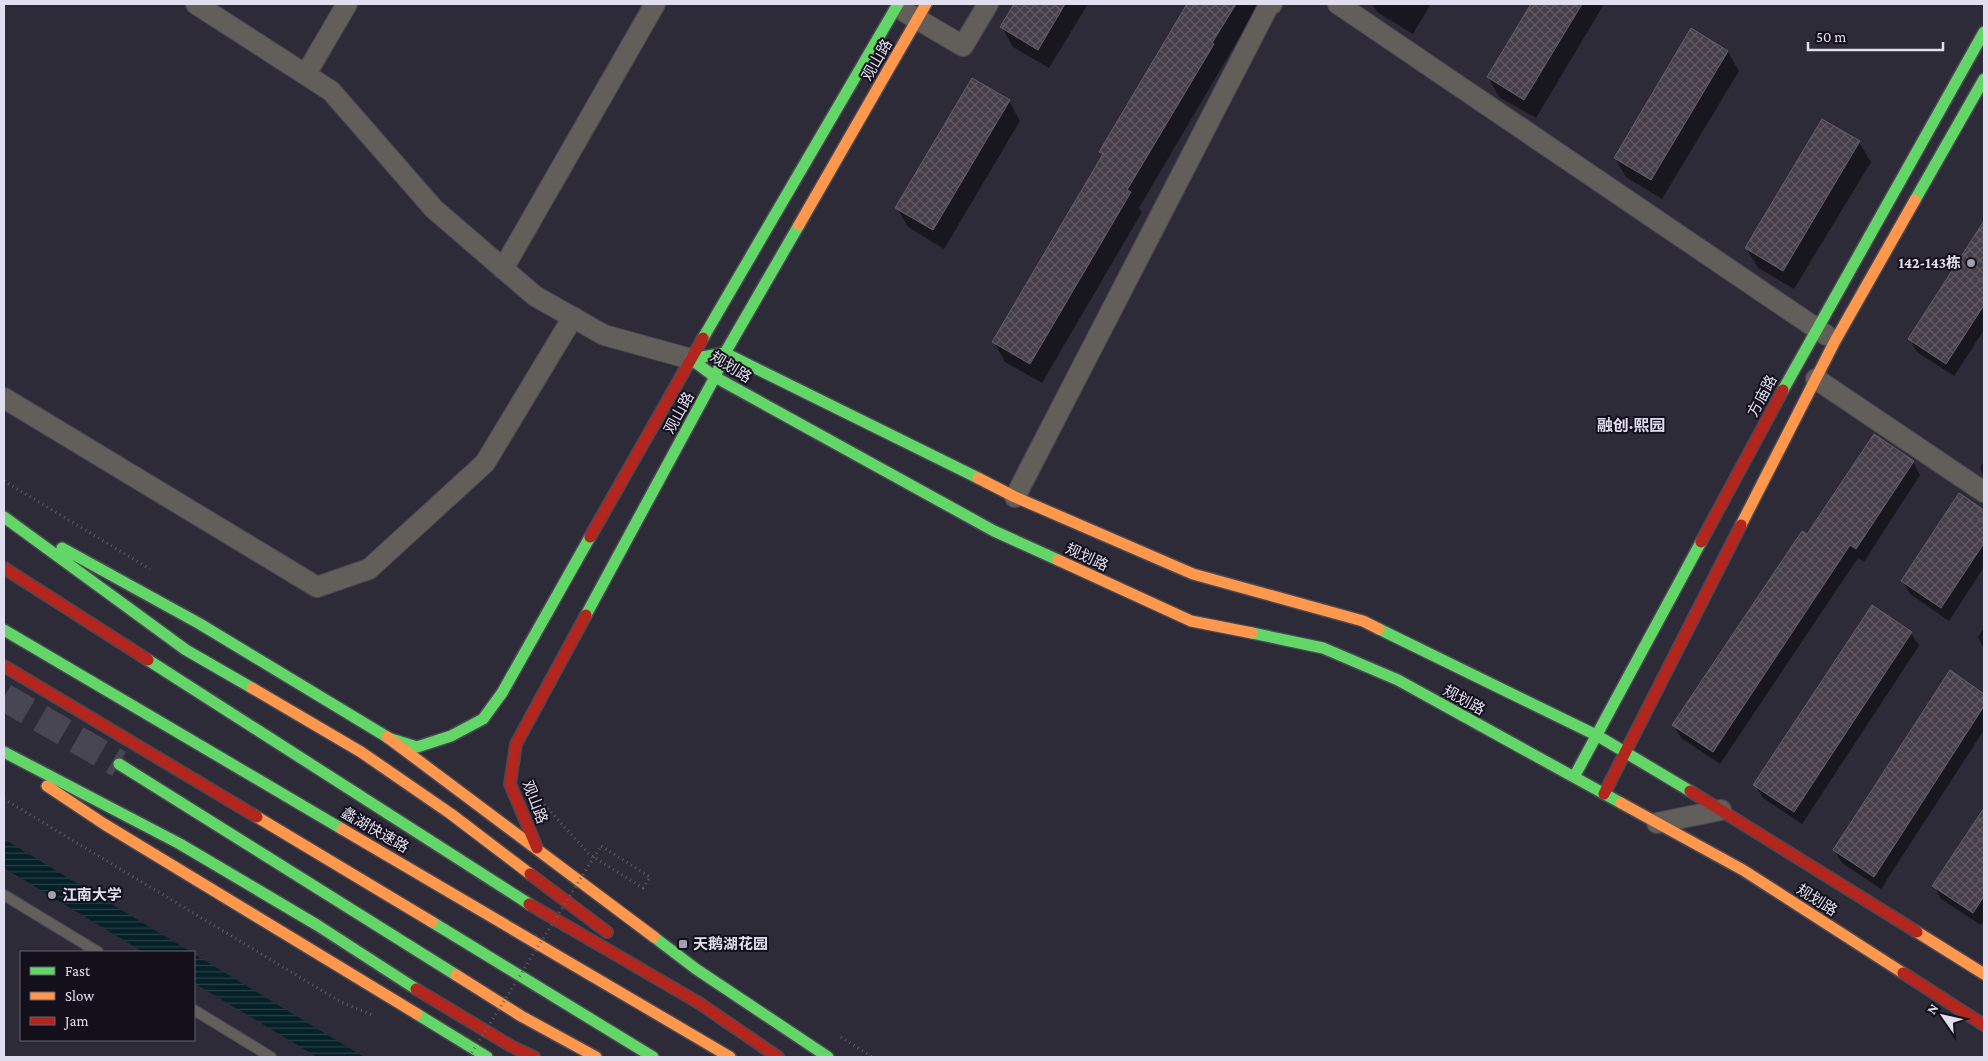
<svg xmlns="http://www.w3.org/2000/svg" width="1988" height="1061" viewBox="0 0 1988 1061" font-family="'Crimson Pro','Noto Sans SC',serif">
  <defs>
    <pattern id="water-rules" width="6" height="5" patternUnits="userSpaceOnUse" patternTransform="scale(1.25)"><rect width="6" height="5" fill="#042127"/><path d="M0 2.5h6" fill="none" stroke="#284147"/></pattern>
    <pattern id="building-cross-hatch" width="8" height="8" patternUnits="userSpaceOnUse" patternTransform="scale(1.25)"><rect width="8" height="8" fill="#463f49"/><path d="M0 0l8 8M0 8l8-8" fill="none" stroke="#605a64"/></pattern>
  </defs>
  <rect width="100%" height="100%" fill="#2e2b39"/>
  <path fill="url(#water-rules)" d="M4,839L191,952H143L4,868Z
    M194,954L364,1057H317L194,983Z"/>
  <path fill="#0007" d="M1016,4H1088L1049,68L1013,47L1002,27Z
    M1187,4H1259L1139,208L1142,212L1042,383L1005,362L994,342L1103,156L1100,152Z
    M1372,4H1431L1413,34L1377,12Z
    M1532,4H1604L1536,118L1499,97L1488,77Z
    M1728,52L1739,71L1662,199L1626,177L1615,158Z
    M973,80L1009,101L1020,121L944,249L908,227L897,208Z
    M1823,120L1859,142L1871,162L1794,289L1758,268L1746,248Z
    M1984,224V330L1954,376L1917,352L1910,339Z
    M1984,461V476L1980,468Z
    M1913,462L1920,475L1864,562L1858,558L1720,764L1681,738L1674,725L1808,536Z
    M1960,495L1984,511V567L1949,621L1910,594L1902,581Z
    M1984,628V649L1978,637Z
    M1911,633L1919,646L1802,824L1763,798L1755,785Z
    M1950,672L1984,695V730L1881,889L1842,863L1834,850Z
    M1984,810V920L1981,925L1941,899L1934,886Z"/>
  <path fill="url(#building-cross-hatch)" stroke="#665e67" d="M1014,4H1065L1038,50L1000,27Z
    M1187,4H1236L1212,43L1214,44L1127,190L1131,192L1030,364L992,342L1103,154L1099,152Z
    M1531,4H1582L1524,100L1487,77Z
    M1691,28L1728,51L1651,180L1614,158Z
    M972,78L1010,100L933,230L895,208Z
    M1822,119L1860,141L1783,271L1745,248Z
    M1984,221V305L1946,364L1908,339Z
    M1874,434L1914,461L1856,549L1850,545L1713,752L1672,725L1802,531L1807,534Z
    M1959,493L1984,510V543L1941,608L1901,581Z
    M1872,605L1912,632L1794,812L1753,785Z
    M1950,670L1984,694V706L1874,877L1833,850Z
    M1984,808V896L1973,913L1932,886Z"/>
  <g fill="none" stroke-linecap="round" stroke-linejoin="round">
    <path stroke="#494654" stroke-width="28" stroke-dasharray="28 14" stroke-linecap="butt" d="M4,697L119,764"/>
    <g stroke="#4b4855" stroke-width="12">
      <path id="lane" d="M4,895L98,952
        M194,1010L271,1057"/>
    </g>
    <g stroke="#4b4855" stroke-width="22">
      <path id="street" d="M196,4L331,91L434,209L535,296L604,335L691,359
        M1338,4L1826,335
        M905,12L963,46L988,4
        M306,74L347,4
        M503,269L655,4
        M1816,379L1984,492
        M4,398L317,587L369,569L485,463L573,317
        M1015,497L1269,5L1272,4
        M1657,823L1721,810"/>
    </g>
    <g stroke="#4b4855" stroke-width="14">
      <path id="fast" d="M1915,200L1984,79
        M703,338L898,4
        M691,359L715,377L994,531L1058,560
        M691,359L725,353L978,478
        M1783,390L1984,32
        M4,517L186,650L252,688
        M62,548L200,624L387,737
        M586,615L715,377L725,353L799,225
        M1379,629L1598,736L1690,791
        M4,630L342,829
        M1252,633L1323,648L1398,680L1621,803
        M148,660L529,904
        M388,738L417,747L451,736L483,719L502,693L590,537
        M4,752L180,844L317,925L416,989
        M119,764L456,975
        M1574,777L1701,542
        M432,922L653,1057
        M654,937L696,969L828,1057
        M417,1014L487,1057"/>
    </g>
    <g stroke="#4b4855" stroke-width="14">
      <path id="slow" d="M799,225L926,4
        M978,478L1015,497L1193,574L1363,621L1379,629
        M1741,525L1835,341L1915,200
        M1058,560L1191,621L1252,633
        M252,688L361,752L451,814L530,874
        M387,737L654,937
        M47,786L104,824L417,1014
        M1621,803L1743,870L1903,973
        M257,817L432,922
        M342,829L730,1057
        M1917,932L1984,974
        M456,975L521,1016L596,1057"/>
    </g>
    <g stroke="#4b4855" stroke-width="14">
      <path id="jam" d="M590,537L703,338
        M1701,542L1783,390
        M4,568L148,660
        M4,666L257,817
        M1690,791L1917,932
        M1604,794L1741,525
        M537,848L510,784L516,744L586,615
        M530,874L607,932
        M529,904L699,1003L778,1057
        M1903,973L1984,1025
        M416,989L511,1046L534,1057"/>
    </g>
    <path stroke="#63605f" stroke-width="3" stroke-dasharray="1 4" stroke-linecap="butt" d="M4,481L150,569
      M4,799L341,1002L372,1015
      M541,801L589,854L643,888L650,877L601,846
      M841,1037L872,1057"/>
    <use href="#lane" stroke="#625e5a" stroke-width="10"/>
    <use href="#street" stroke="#625e5a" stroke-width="20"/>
    <use href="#fast" stroke="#63d668" stroke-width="11"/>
    <use href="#slow" stroke="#ff974d" stroke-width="11"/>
    <use href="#jam" stroke="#b3261e" stroke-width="11"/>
    <path stroke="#63605f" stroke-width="3" stroke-dasharray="1 4" stroke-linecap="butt" d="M469,1057L601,846"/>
  </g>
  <g fill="#a29faf" stroke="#13101c" stroke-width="2">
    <circle cx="1971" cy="263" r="5"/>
    <circle cx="52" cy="895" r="5"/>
    <rect x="678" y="939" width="10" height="10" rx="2.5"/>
  </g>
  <g text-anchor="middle" stroke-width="4" stroke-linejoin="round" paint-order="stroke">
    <g font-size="15" fill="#e1deef" stroke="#13101c">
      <text transform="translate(877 60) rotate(-60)" y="5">观山路</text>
      <text transform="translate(731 367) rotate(32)" y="5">规划路</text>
      <text transform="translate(1762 396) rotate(-62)" y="5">方庙路</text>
      <text transform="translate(679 413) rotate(-61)" y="5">观山路</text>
      <text transform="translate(1087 557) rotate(25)" y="5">规划路</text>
      <text transform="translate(1464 700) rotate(29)" y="5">规划路</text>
      <text transform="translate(535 802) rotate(69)" y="5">观山路</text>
      <text transform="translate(375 830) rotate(30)" y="5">蠡湖快速路</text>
      <text transform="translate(1817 900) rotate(33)" y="5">规划路</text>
    </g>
    <g font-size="15" font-weight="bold" fill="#e1deef" stroke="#13101c" text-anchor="start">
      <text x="1961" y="268" text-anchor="end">142-143栋</text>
      <text x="62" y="900">江南大学</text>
      <text x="693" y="949">天鹅湖花园</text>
    </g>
    <g font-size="16" font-weight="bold" fill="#e1deef" stroke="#13101c">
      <text x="1631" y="431">融创·熙园</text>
    </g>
  </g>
  <rect width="1988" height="1061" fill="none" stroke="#e1deef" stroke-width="10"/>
  <rect x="20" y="951" width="175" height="90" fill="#13101c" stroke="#656270"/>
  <rect x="30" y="967" width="25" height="8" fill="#63d668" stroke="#656270"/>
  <text x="65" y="976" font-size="15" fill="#e1deef">Fast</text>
  <rect x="30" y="992" width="25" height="8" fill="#ff974d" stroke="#656270"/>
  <text x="65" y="1001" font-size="15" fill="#e1deef">Slow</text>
  <rect x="30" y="1017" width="25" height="8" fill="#b3261e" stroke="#656270"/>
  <text x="65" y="1026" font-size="15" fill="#e1deef">Jam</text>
  <g transform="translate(1943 1016) rotate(304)" stroke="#13101c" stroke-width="4" paint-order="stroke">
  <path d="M0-4L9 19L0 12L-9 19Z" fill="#e1deef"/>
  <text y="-8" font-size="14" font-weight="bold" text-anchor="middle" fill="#e1deef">N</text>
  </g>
  <path d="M1808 42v8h135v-8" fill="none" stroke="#e1deef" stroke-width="2.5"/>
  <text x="1816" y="42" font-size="15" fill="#e1deef" stroke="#13101c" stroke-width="4" paint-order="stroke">50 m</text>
</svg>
